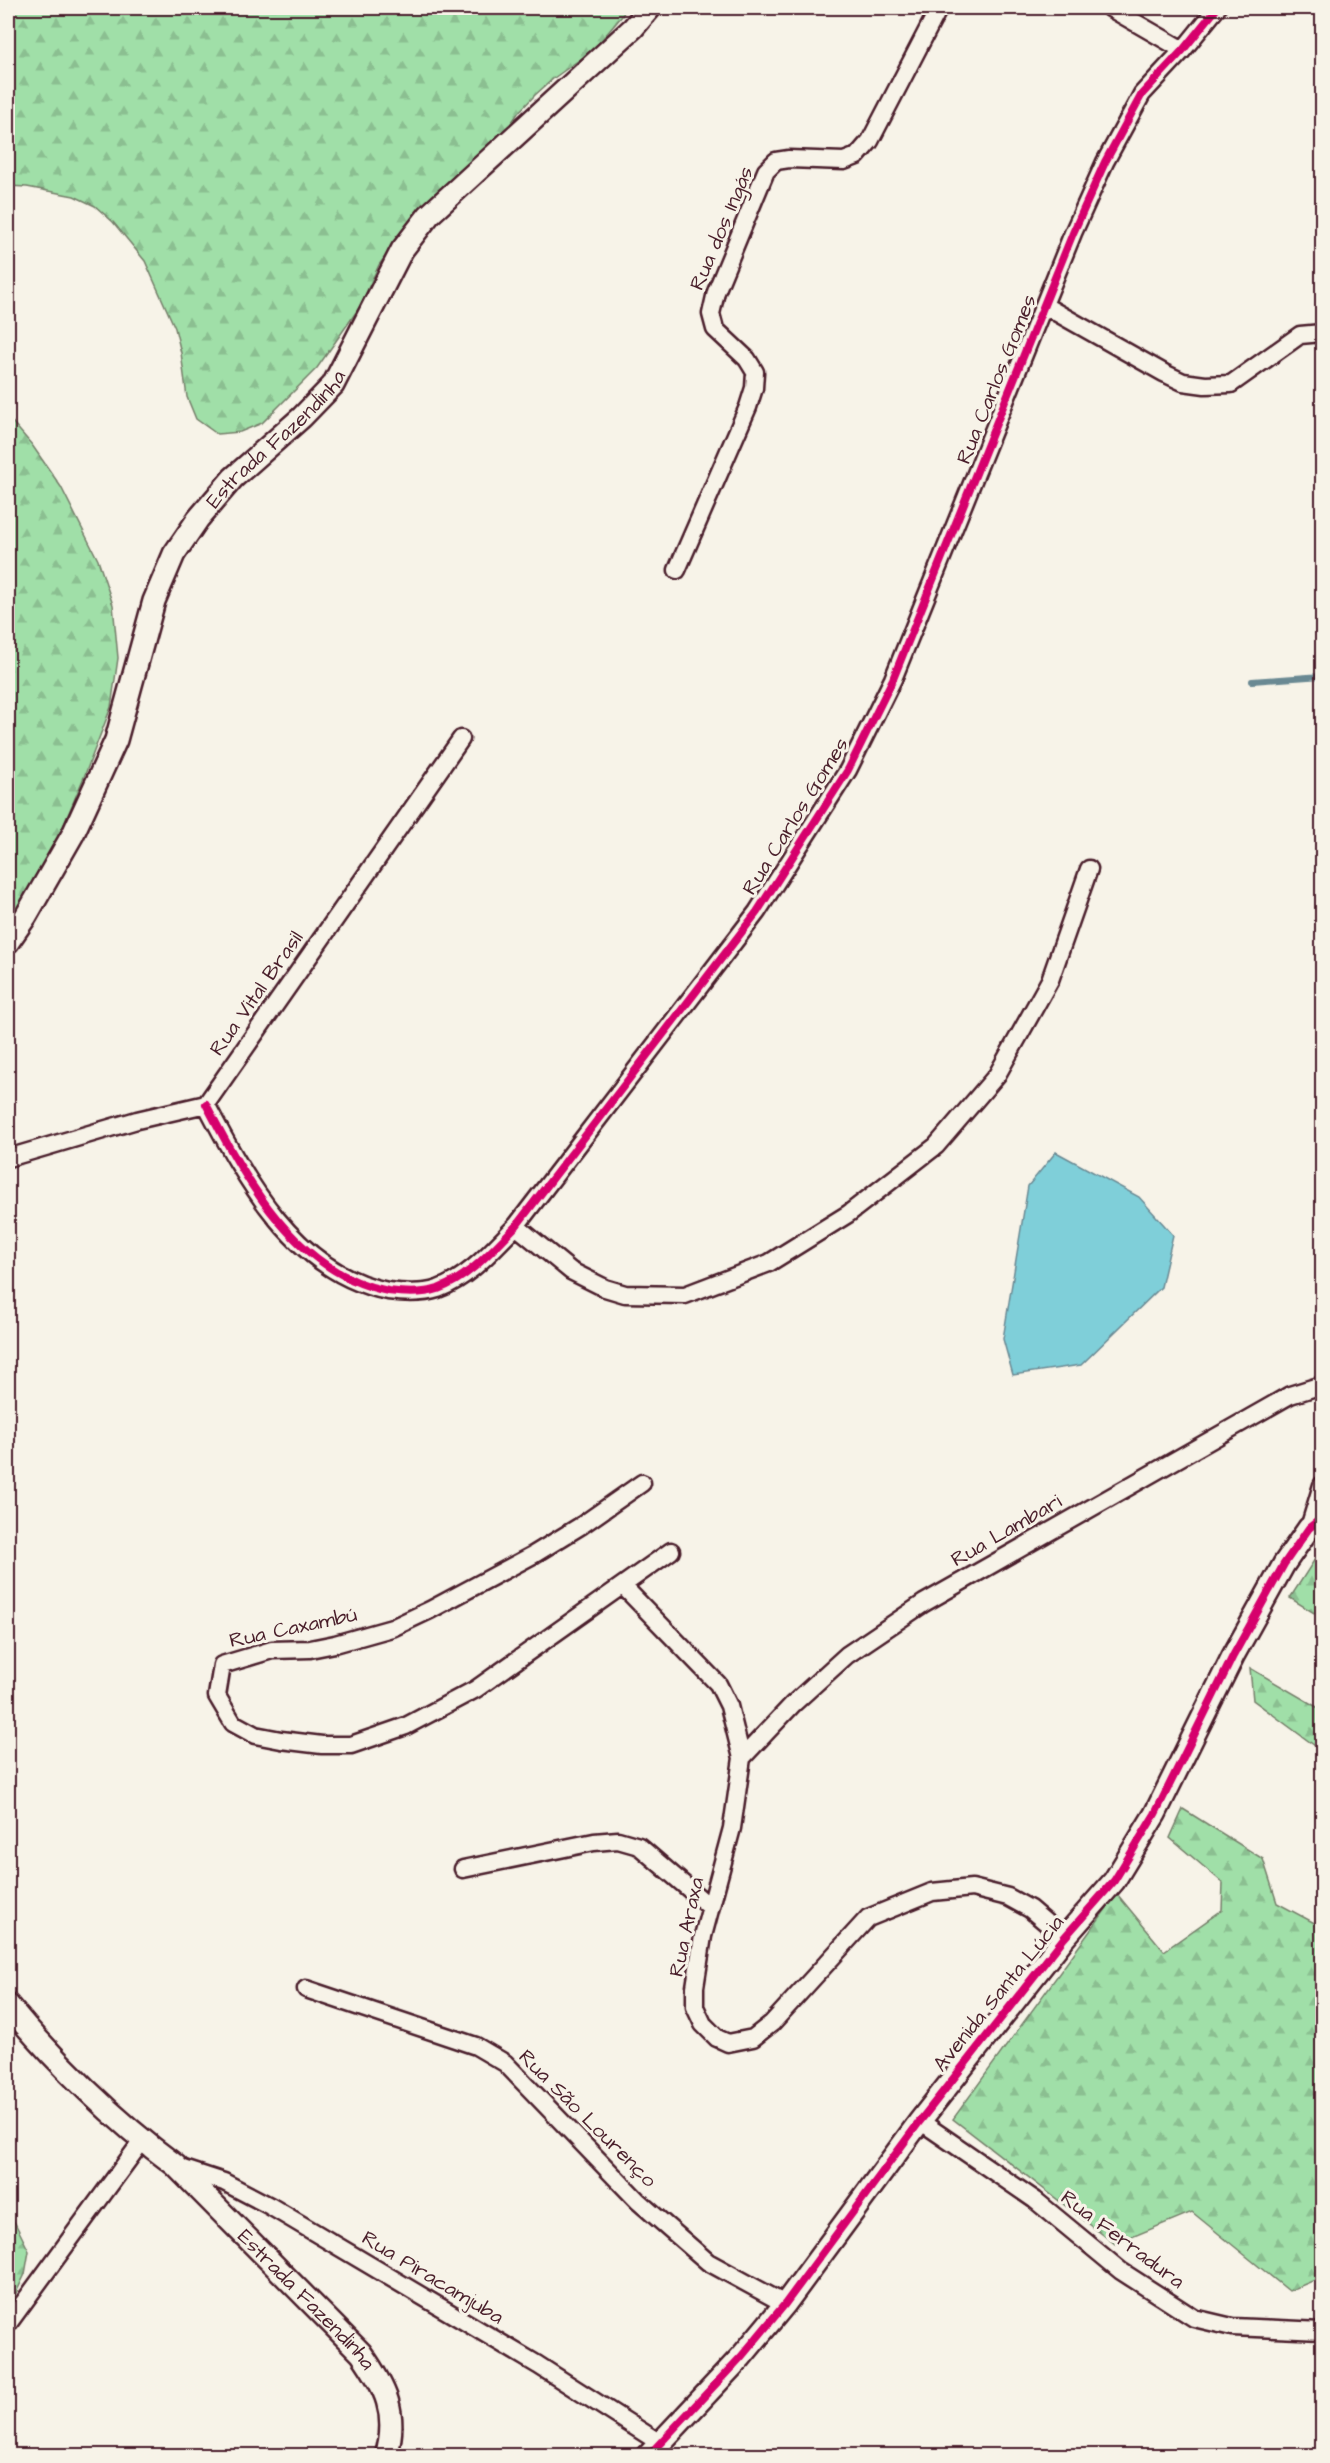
<svg xmlns="http://www.w3.org/2000/svg" width="1330" height="2463" viewBox="0 0 1330 2463" font-family="'Architects Daughter',sans-serif">
  <defs>
    <pattern id="forest-firs" width="22" height="20" patternUnits="userSpaceOnUse" patternTransform="scale(1.5)"><rect width="22" height="20" fill="#a0dfa8"/><path d="M5 1l3.5 6h-7zM16 11l3.5 6h-7z" fill="#8bbf91"/></pattern>
  </defs>
  <rect width="100%" height="100%" fill="#f7f3e8"/>
  <filter id="ink" filterUnits="userSpaceOnUse"><feTurbulence type="fractalNoise" baseFrequency=".0167" numOctaves="2"/><feDisplacementMap in="SourceGraphic" scale="12" xChannelSelector="R" yChannelSelector="G"/><feConvolveMatrix kernelMatrix="1 2 1 2 8 2 1 2 1" color-interpolation-filters="sRGB"/></filter>
  <g filter="url(#ink)">
    <path fill="url(#forest-firs)" stroke="#757f6a" stroke-width="1.5" d="M8,8H626L622,16L593,50L554,78L535,95L518,113L505,133L416,215L379,265L359,308L317,368L262,423L240,432L217,434L196,419L187,397L181,353L175,328L145,261L113,222L95,206L74,196L27,187L8,186Z
      M8,417L32,445L61,487L98,560L113,605L118,658L111,707L84,777L48,862L8,931Z
      M1322,1548V1618L1290,1598Z
      M1250,1668L1322,1710V1751L1253,1700Z
      M1183,1809L1263,1859L1277,1903L1322,1927V2277L1289,2291L1192,2212L1115,2244L953,2119L1117,1894L1164,1951L1222,1910L1223,1883L1170,1838Z
      M8,2209L29,2251L25,2274L8,2310Z"/>
    <path fill="#7fcfd9" stroke="#6a8993" stroke-width="1.5" d="M1056,1152L1139,1197L1173,1235L1161,1287L1081,1365L1013,1375L1003,1339L1028,1186Z"/>
    <g fill="none" stroke-linecap="round" stroke-linejoin="round">
      <path stroke="#6a8993" stroke-width="6" d="M1252,681L1322,676"/>
      <g stroke="#4a1f2b" stroke-width="21">
        <path id="minor" d="M1110,8L1183,50
          M1045,306L1164,373L1183,382L1205,385L1231,384L1300,335L1322,333
          M677,570L748,407L754,388L755,372L747,359L715,329L711,314L716,292L766,171L776,161L789,159L844,161L857,156L870,141L939,8
          M206,1104C245,1179 296,1274 388,1291C403,1293 423,1294 438,1289C470,1277 493,1249 516,1226L757,912L848,770L893,679L1073,233L1105,162L1142,94L1183,50L1217,8
          M8,1158L137,1120L206,1104L461,739
          M516,1226L571,1271L605,1288L625,1294L685,1295L769,1263L848,1214L936,1146L997,1075L1050,980L1089,869
          M642,1483L582,1525L533,1555L430,1610L392,1628L335,1644L310,1649L272,1650L222,1665L217,1696L233,1723L255,1735L281,1740L322,1745H351L406,1726L476,1689L671,1551
          M1309,1528L1322,1485
          M623,1586L718,1684L729,1706L742,1758L732,1828L703,1936L695,1987V2007L703,2024L717,2038L728,2043L753,2038L772,2023L868,1918L932,1892L972,1888L1008,1897L1030,1909L1064,1938
          M742,1758L793,1704L847,1655L924,1603L1290,1395L1322,1385
          M463,1869L594,1842L618,1840L639,1846L710,1907
          M306,1989L476,2046L505,2063L638,2201L708,2262L785,2304
          M920,2121L1035,2200L1121,2271L1194,2318L1232,2327L1322,2331
          M178,2167L224,2182L270,2206L538,2365L660,2443
          M8,2324L142,2141"/>
      </g>
      <g stroke="#4a1f2b" stroke-width="26">
        <g id="tertiary">
          <path id="s1" d="M8,942L26,916L73,834L116,740L154,601L174,554L198,519L233,478L302,417L333,385L402,250L429,215L633,28L650,8"/>
          <path id="s2" d="M8,2005C55,2062 115,2121 175,2165L361,2353C385,2387 399,2413 386,2456"/>
          <path d="M648,2456L741,2357L785,2304L920,2121L1064,1938L1114,1881L1155,1814L1233,1656L1284,1564L1309,1528L1322,1518"/>
        </g>
      </g>
      <use href="#minor" stroke="#f7f3e8" stroke-width="16"/>
      <use href="#tertiary" stroke="#f7f3e8" stroke-width="21"/>
      <g stroke="#f7f3e8" stroke-width="11">
        <path id="cycleway" d="M206,1104C245,1179 296,1274 388,1291C403,1293 423,1294 438,1289C470,1277 493,1249 516,1226L757,912L848,770L893,679L1073,233L1105,162L1142,94L1183,50L1217,8
          M648,2456L741,2357L785,2304L920,2121L1064,1938L1114,1881L1155,1814L1233,1656L1284,1564L1309,1528L1322,1518"/>
      </g>
      <use href="#cycleway" stroke="#d6006c" stroke-width="8"/>
    </g>
  </g>
  <g text-anchor="middle" stroke-width="6" stroke-linejoin="round" paint-order="stroke">
    <g font-size="21" fill="#4a1f2b" stroke="#f7f3e8">
      <text transform="translate(721 228) rotate(-67)" y="7">Rua dos Ingás</text>
      <text transform="translate(996 379) rotate(-68)" y="7">Rua Carlos Gomes</text>
      <text dy="7" stroke="none"><textPath href="#s1" startOffset="579">Estrada Fazendinha</textPath></text>
      <text transform="translate(795 816) rotate(-58)" y="7">Rua Carlos Gomes</text>
      <text transform="translate(256 993) rotate(-55)" y="7">Rua Vital Brasil</text>
      <text transform="translate(1006 1530) rotate(-30)" y="7">Rua Lambari</text>
      <text transform="translate(293 1627) rotate(-12)" y="7">Rua Caxambú</text>
      <text transform="translate(686 1927) rotate(-78)" y="7">Rua Araxa</text>
      <text transform="translate(998 1993) rotate(-51)" y="7">Avenida Santa Lúcia</text>
      <text transform="translate(588 2118) rotate(45)" y="7">Rua São Lourenço</text>
      <text transform="translate(1123 2239) rotate(37)" y="7">Rua Ferradura</text>
      <text transform="translate(433 2277) rotate(31)" y="7">Rua Piracamjuba</text>
      <text dy="7" stroke="none"><textPath href="#s2" startOffset="420">Estrada Fazendinha</textPath></text>
    </g>
  </g>
  <rect width="1330" height="2463" fill="none" stroke="#f7f3e8" stroke-width="30"/>
  <rect x="15" y="15" width="1300" height="2433" fill="none" stroke="#4a1f2b" stroke-width="2" filter="url(#ink)"/>
</svg>
